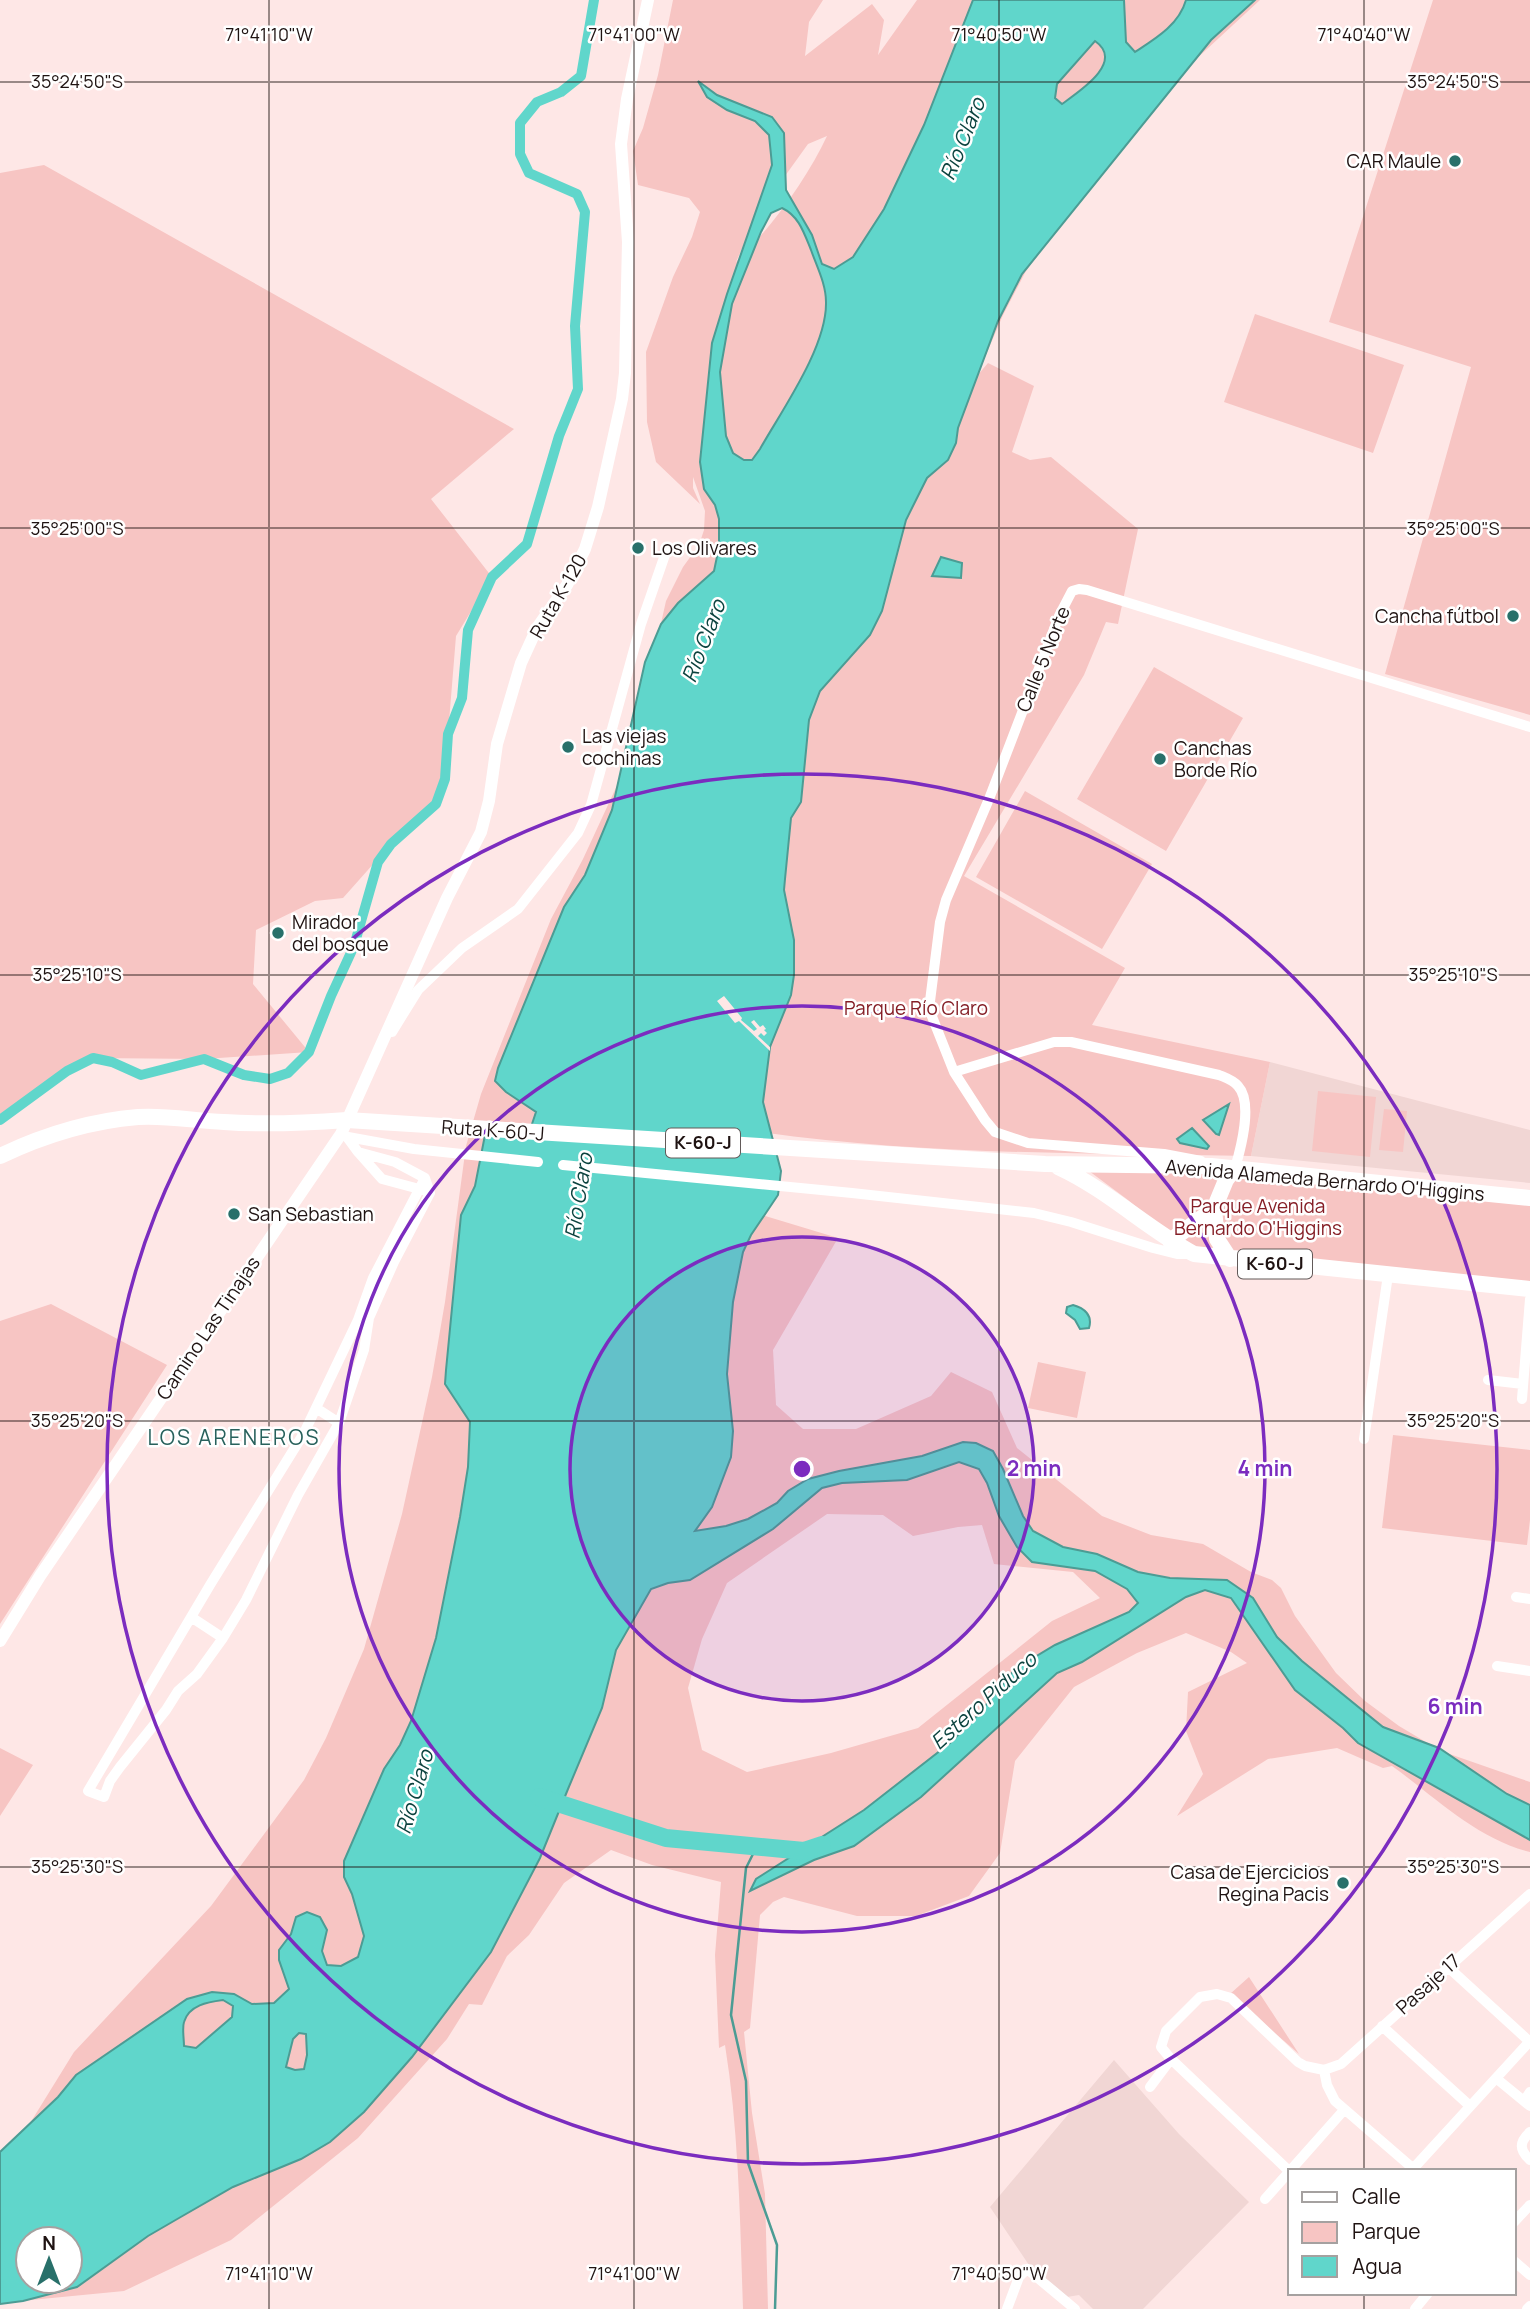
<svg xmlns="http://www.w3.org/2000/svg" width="1530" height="2309" viewBox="0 0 1530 2309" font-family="Manrope,sans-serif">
  <rect width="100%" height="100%" fill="#fee7e6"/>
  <path fill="#f1d6d4" d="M1270,1062L1530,1130V1183L1251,1156Z
    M1114,2060L1179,2134L1249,2202L1143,2309H1093L1079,2295L1067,2297L1029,2265L990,2207Z"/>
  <path fill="#f7c5c3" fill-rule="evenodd" d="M673,0H823L809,22L805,56L872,4L884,20L878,55L917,0H1260L1193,62L1129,133L1026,271L1003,315L977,376L988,363L1034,386L1012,452L1030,460L1051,457L1138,529L1118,624L1106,622L1084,675L964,876L1125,968L1092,1025L1270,1062L1251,1156C1088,1153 923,1155 761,1132L759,1214L838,1238L773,1350L776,1405L803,1429H856L931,1396L951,1372L992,1392L1017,1448L1102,1516L1151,1535L1203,1544L1251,1572L1272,1580L1281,1588L1295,1616L1336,1673L1365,1701L1399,1726L1441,1751L1530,1782V1852C1477,1839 1435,1797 1392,1766L1383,1768L1337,1748L1268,1759L1177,1816L1203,1774L1186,1731L1188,1692L1247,1663L1231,1652L1186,1633L1137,1653L1074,1687L1015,1761L1000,1853L969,1896L916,1916H857L784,1897L773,1902L760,1915L750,2028L744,2032L752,2113L765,2194L768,2309H743C740,2221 739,2132 725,2045L719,2048L715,1955L721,1882L652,1865L611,1850L564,1883L529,1935L507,1956L482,2005L469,2004L447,2039L358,2138L231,2240L124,2291L0,2303L6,2152L32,2120L74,2052L211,1906L304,1780L326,1738L364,1649L402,1514L432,1377L445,1302L466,1146L481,1094L551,919L583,859L632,753L666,601L683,567L699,545L704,530L705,511L693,477V488L700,504L656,462L647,422L646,352L673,277L692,237L700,212L689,198L638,185L633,151L643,128L658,75ZM827,136C807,179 771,228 736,262L757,215L808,144ZM827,1514L883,1515L913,1536L958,1527L982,1525L994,1564L1073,1572L1100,1598L1052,1621L918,1728L831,1753L747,1772L702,1750L688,1688L702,1639L727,1583ZM28,2239H70V2281H28Z
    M1433,0H1530V715L1385,674L1471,367L1329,322Z
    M44,165L514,429L431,499L492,577L456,636L448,734L436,804L391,844L343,898L315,901L256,930L253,984L309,1052L204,1059L93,1058L9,1113L0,1116V173Z
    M1255,314L1404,365L1373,453L1224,402Z
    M1154,667L1243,718L1166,851L1077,799Z
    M1025,791L1152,864L1102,949L976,877Z
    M1318,1091L1376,1097L1370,1157L1312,1151Z
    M1384,1109L1407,1111L1403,1152L1379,1150Z
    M1089,1171L1212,1172L1530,1203V1283L1219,1254L1177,1240L1128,1200Z
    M51,1304L167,1365L0,1624V1321Z
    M1038,1362L1086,1372L1077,1418L1028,1408Z
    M1393,1435L1530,1450V1520L1527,1545L1382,1528Z
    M0,1748L33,1765L0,1816Z
    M1249,1977L1299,2054L1230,1994Z"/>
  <path fill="#60d6cb" stroke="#4c9c94" stroke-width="2" fill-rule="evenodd" d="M973,0H1124L1126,42L1135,52C1155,39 1179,25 1186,0H1255L1211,40L1022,274L998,321L958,428L956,443L948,460L927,478L906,520L882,611L870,635L820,691L809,720L801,802L791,818L785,879L784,890L794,940V975L791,995L770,1047L763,1102L781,1171L778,1195L751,1235L743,1252L733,1302L727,1374L733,1431L731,1457L712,1507L695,1531L726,1526L748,1519L777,1503L788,1491L808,1479L839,1471L922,1456L963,1442L976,1443L993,1451L1003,1469L1023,1516L1033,1531L1063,1547L1097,1554L1138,1572L1170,1578L1227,1580L1253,1598L1277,1637L1302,1661L1383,1727L1439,1748L1507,1794L1530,1805V1840L1358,1743L1343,1728L1295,1690L1231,1598L1205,1590L1186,1597L1082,1662L1057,1673L921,1797L854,1846L814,1860L750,1891L756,1879L864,1810L950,1743L977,1716L1015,1669L1055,1645L1129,1612L1138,1603L1127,1589L1095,1571L1032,1562L1017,1547L999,1516L987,1483L979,1469L959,1462L907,1480L842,1483L822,1488L773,1529L690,1580L668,1583L651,1589L616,1650L602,1708L568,1789L540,1858L491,1952L412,2057L364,2112L330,2142L301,2159L233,2187L179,2218L148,2236L77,2287L23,2301L0,2304V2152L58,2097L76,2075L187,1999L212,1992L234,1994L252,2004L274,2003L289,1989L279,1960V1950L291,1934L296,1917L307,1912L320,1917L327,1930L322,1951L327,1965L341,1966L358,1957L364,1936L352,1894L344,1877V1861L384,1769L400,1745L411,1721L436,1638L460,1517L468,1467L470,1422L445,1384L446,1370L461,1215L475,1186L485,1135L529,1133L536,1112L506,1092L495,1081L498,1068L564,907L585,875L612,810L645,662L661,624L678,603L714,571L719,547V519L715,505L704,489L700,462L712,343L727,294L772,165L769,135L755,121L727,110L707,97L698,81L717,95L772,117L784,133L786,190L812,235L822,264L834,269L853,257L884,209L924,125ZM1095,41C1125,62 1080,91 1062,104L1055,98L1057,84ZM782,208C799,216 804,233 811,250C817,267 826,284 826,302C827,347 782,410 760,449L752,460H744L733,453L726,436L720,372L732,304L761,232L771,213ZM223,2000L233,2006L232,2017L196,2048L184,2046C184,2039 182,2028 184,2022C189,2005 208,2002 223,2000ZM299,2033L306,2034L307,2055L304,2069L295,2070L286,2067L293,2039ZM28,2239H70V2281H28Z
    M941,557L962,563L961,578L932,576Z
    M1229,1104L1219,1135L1216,1134L1203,1120Z
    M1192,1128L1209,1146L1207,1149L1180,1143L1177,1139Z
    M1073,1305C1084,1308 1093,1315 1089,1328L1080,1329L1075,1320L1066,1313L1067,1307Z"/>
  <path fill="#fee7e6" d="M724,996L742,1018L741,1020L754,1031L757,1029L751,1022L754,1020L760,1027L763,1025L766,1029L764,1030L767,1033L764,1036L761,1033L758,1036L770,1047V1051L739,1021L735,1023L717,1001Z"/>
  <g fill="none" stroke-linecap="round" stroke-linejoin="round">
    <path stroke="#4c9c94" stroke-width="2.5" d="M757,1846L746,1868L731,2015L746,2081L748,2163L777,2245L775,2309"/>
    <path stroke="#60d6cb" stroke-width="10" d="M0,1120L67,1071L93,1058L112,1062L141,1075L204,1059L244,1075L270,1079L288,1073L309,1052L331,996L354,946L378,862L391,844L436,804L445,779L448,734L462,698L468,630L492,577L527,544L559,436L578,389L575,326L585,212L577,194L529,173L520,154V123L537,102L561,92L581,76L594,0"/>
    <path stroke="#60d6cb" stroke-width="18" d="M539,1797L666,1838L804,1851L822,1845"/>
    <path stroke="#fff" stroke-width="10" d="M392,1032L418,990L462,948L518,909L578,833L591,805L641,624L667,549
      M954,1072L1054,1042H1071L1219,1075C1226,1078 1233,1080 1238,1086C1253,1102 1241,1148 1235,1168
      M347,1137L358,1152L395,1162L425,1178L430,1193L394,1262L369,1318L364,1350L339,1423L298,1495L246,1600L223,1638L197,1674L178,1691L166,1710L120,1767L110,1781L104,1797L88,1791L210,1585L304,1433L358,1320L373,1278L425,1178
      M348,1137L414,1149L538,1162
      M358,1152L382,1179L423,1190
      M1201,1161L1164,1154L1028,1143L995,1132L985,1120L954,1072L929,1009L940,922L946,900L989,799L1059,616L1072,591L1079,589L1087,590L1530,727
      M563,1165L852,1193L1034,1213L1071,1222L1153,1248L1177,1254H1191
      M1488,1380L1523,1384
      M1522,1399L1530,1299
      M316,1408L339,1423
      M1364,1439L1388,1275
      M1516,1597L1530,1599
      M191,1617L223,1638
      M1497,1666L1530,1671
      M1448,1967L1529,2041
      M1382,2026L1470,2106
      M1324,2070L1341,2064L1530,1894
      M1497,2079L1530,2106
      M1150,2087L1171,2059
      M1524,2101L1530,2092
      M1530,2132C1519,2142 1519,2150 1530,2160
      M1289,2171L1171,2059L1161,2047L1166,2031L1200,1997L1217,1994L1231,1998L1298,2062L1305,2066L1324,2070L1327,2085L1335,2101L1416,2171
      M1411,2171L1530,2041
      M1265,2199L1344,2110
      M1514,2222L1530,2205
      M1514,2261L1530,2275
      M1007,2309L1019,2277L1027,2269L1075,2309
      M1415,2309L1428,2293
      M1527,2309L1530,2306"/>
    <path stroke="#fff" stroke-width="12" d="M0,1641L40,1576L341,1134L447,898L481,832L489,801L497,744L521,663L537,628L567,585L585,549L598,507L622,399L625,373L628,242L621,144L627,99L648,0"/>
    <path stroke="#fff" stroke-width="16" d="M0,1156C44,1135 89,1121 138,1117C167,1115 195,1121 224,1122C265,1125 306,1123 347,1120L1045,1164L1211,1166L1530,1198
      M1058,1167C1108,1190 1146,1228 1194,1254L1530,1289
      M1214,1209L1217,1239L1230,1259
      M1170,1241L1214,1209L1226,1180L1235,1168"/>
  </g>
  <path fill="none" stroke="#1f1312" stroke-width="2" stroke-opacity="0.45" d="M269,0V2309M634,0V2309M999,0V2309M1364,0V2171M0,82H1530M0,528H1530M0,975H1530M0,1421H1530M0,1867H1530M1364,2293V2309"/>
  <circle cx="802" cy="1469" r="232" fill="#7b2cbf" fill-opacity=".12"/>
  <g fill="none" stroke="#7b2cbf" stroke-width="3.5">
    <circle cx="802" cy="1469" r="232"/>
    <circle cx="802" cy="1469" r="463"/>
    <circle cx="802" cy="1469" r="695"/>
  </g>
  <g fill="#28706a" stroke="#fff" stroke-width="2.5">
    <circle cx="1455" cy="161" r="7"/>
    <circle cx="638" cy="548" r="7"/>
    <circle cx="1513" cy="616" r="7"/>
    <circle cx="568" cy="747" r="7"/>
    <circle cx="1160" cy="759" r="7"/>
    <circle cx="278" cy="933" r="7"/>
    <circle cx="234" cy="1214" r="7"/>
    <circle cx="1343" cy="1883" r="7"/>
  </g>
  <g text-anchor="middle" stroke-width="5" stroke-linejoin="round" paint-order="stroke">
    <g fill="#fff" stroke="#625a59" stroke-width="2">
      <rect x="666" y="1128.5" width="74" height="29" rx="5"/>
      <rect x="1238" y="1249.5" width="74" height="29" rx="5"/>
    </g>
    <g font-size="18" font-weight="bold" fill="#1f1312">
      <text x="703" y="1149">K-60-J</text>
      <text x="1275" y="1270">K-60-J</text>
    </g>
    <g font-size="19" fill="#1f1312" stroke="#fff" text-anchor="start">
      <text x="1441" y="168" text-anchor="end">CAR Maule</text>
      <text x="652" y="555">Los Olivares</text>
      <text x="1499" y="623" text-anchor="end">Cancha fútbol</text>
      <text x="582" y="743">Las viejas<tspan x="582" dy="22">cochinas</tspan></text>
      <text x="1174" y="755">Canchas<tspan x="1174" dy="22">Borde Río</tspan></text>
      <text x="292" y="929">Mirador<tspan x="292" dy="22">del bosque</tspan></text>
      <text x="248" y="1221">San Sebastian</text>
      <text x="1329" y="1879" text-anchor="end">Casa de Ejercicios<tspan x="1329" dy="22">Regina Pacis</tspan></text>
    </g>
    <g font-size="19" fill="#1f1312" stroke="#fff">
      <text transform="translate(558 596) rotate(-60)" y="7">Ruta K-120</text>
      <text transform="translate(1043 659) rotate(-68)" y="7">Calle 5 Norte</text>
      <text transform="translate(493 1130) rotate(4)" y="7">Ruta K-60-J</text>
      <text transform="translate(1325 1180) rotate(5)" y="7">Avenida Alameda Bernardo O'Higgins</text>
      <text transform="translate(208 1328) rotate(-56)" y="7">Camino Las Tinajas</text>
      <text transform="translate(1428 1984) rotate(-42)" y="7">Pasaje 17</text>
    </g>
    <g font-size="19" fill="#851e26" stroke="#fff">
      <text x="916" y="1015">Parque Río Claro</text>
      <text x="1258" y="1213">Parque Avenida<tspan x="1258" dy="22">Bernardo O'Higgins</tspan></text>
    </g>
    <g font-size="21" font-style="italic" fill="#0c433f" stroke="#fff">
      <text transform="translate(963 139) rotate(-68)" y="7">Río Claro</text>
      <text transform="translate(704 641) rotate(-69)" y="7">Río Claro</text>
      <text transform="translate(579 1196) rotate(-81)" y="7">Río Claro</text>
      <text transform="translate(984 1701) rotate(-42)" y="7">Estero Piduco</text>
      <text transform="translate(415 1792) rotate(-74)" y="7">Río Claro</text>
    </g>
    <g font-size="21" letter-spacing="2" fill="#28615c" stroke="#fff">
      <text x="234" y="1445">LOS ARENEROS</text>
    </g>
  </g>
  <g font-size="18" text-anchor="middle" fill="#1f1312" stroke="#fff" stroke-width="5" stroke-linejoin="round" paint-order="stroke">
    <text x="269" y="41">71°41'10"W</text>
    <text x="634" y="41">71°41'00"W</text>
    <text x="999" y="41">71°40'50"W</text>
    <text x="1364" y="41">71°40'40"W</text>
    <text x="77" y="88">35°24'50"S</text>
    <text x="1453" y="88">35°24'50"S</text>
    <text x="77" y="535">35°25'00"S</text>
    <text x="1453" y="535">35°25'00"S</text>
    <text x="77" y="981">35°25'10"S</text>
    <text x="1453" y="981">35°25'10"S</text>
    <text x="77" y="1427">35°25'20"S</text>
    <text x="1453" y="1427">35°25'20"S</text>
    <text x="77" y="1873">35°25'30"S</text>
    <text x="1453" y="1873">35°25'30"S</text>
    <text x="269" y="2280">71°41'10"W</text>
    <text x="634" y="2280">71°41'00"W</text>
    <text x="999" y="2280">71°40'50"W</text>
  </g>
  <circle cx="802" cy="1469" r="10" fill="#7b2cbf" stroke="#fff" stroke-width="3.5"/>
  <g font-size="21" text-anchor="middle" font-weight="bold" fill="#7b2cbf" stroke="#fff" stroke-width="5" stroke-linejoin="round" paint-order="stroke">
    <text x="1034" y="1476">2 min</text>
    <text x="1265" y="1476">4 min</text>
    <text x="1455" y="1714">6 min</text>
  </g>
  <rect x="1288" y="2169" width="228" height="126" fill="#ffffff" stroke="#a5a1a0" stroke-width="2"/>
  <rect x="1302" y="2192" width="35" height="10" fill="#ffffff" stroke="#a5a1a0" stroke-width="2"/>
  <text x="1352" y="2204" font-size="21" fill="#1f1312">Calle</text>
  <rect x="1302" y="2222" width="35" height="21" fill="#f7c5c3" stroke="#a5a1a0" stroke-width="2"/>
  <text x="1352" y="2239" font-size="21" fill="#1f1312">Parque</text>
  <rect x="1302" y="2256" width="35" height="21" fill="#60d6cb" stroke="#a5a1a0" stroke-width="2"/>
  <text x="1352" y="2274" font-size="21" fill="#1f1312">Agua</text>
  <g transform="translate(49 2260)"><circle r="33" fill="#ffffff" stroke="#a5a1a0" stroke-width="2"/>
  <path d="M0-5L12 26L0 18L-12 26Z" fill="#28706a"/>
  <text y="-10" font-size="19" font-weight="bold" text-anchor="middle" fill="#1f1312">N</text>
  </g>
</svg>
